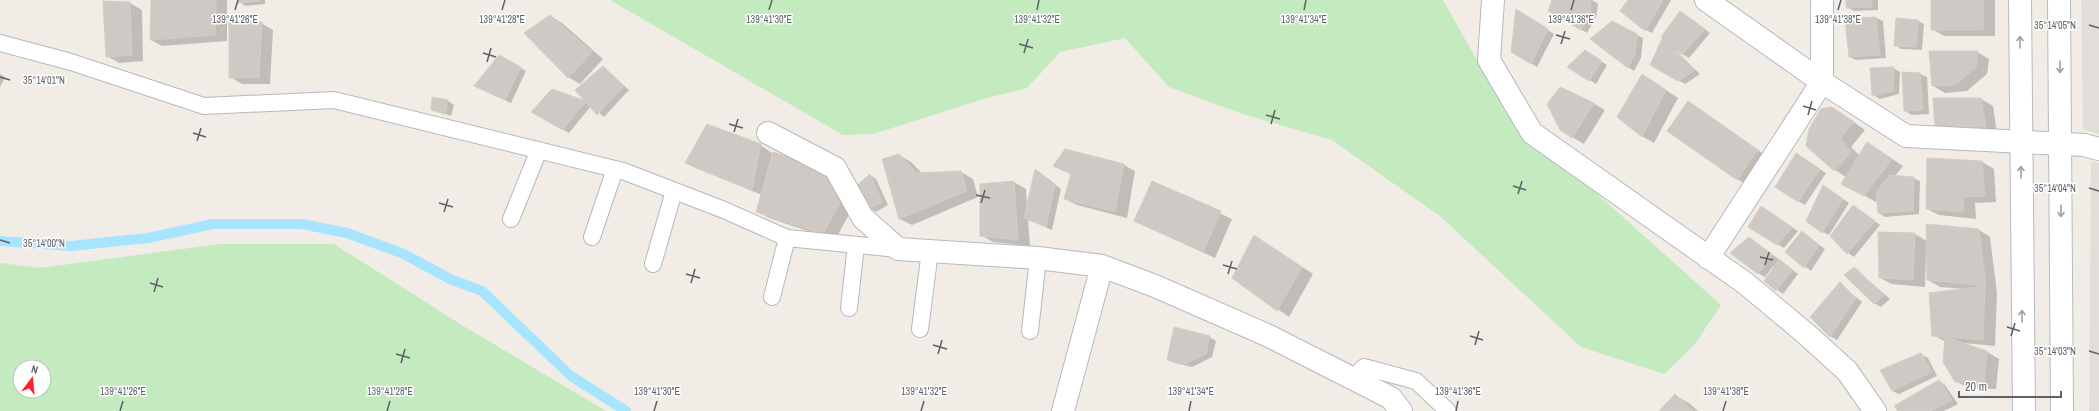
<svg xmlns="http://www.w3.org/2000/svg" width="2099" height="411" viewBox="0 0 2099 411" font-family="'Archivo Narrow',sans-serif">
  <rect width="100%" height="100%" fill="#f1ece5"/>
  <path fill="#e1ded9" d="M2081,0H2099V134L2083,130Z
    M2091,161L2099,163V411H2089Z"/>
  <path fill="#c4eabf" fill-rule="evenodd" d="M610,0H1443L1506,112L1721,305L1694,345L1664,374L1581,347L1441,217L1332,140L1243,114L1169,87L1125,38L1060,52L1027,88L987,98L873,134L843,135Z
    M220,244H334L465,327L606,411H0V263L40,268ZM20,367H44V391H20Z"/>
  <path fill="#0003" d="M152,0H227V41L162,46L151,40Z
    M238,0H265V4L245,6Z
    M1554,0H1592L1598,4L1596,17L1587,33L1549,11Z
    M1629,0H1671L1652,33L1646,30Z
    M1847,0H1878V10L1854,11L1847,7Z
    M1932,0H1995V36H1944L1932,29Z
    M130,3L142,10L143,61L119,63L107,56Z
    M1681,12L1710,33L1689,58L1675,50L1700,74L1685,84L1651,64L1663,39Z
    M1522,14L1554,34L1537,67L1512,51Z
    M550,16L562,23L603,59L580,84L568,77Z
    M1876,18L1883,21L1886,58L1856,60L1850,57L1846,20Z
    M1918,21L1924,24L1922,50L1901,49L1895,45Z
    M261,23L273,30L270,84H242L230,77Z
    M1637,35L1643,38L1641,58L1634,71L1628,67Z
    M1977,52L1989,59L1987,74L1967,91L1945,93L1933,86Z
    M1591,55L1607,65L1596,84L1568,67Z
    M499,56L526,71L511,103L475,86Z
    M603,67L629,90L604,117L591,106L569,133L533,112L552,90L588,103Z
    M1893,68L1900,72L1899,94L1880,99L1873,95Z
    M1904,73L1920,74L1927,77L1929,114L1912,115L1905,111Z
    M0,74L5,77L0,87Z
    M1654,82L1678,98L1654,143L1642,136Z
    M433,98L448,101L454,105L451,116L432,109Z
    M1981,99L1993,106L1997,133L1936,126Z
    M1593,103L1605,110L1584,144L1572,137Z
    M1700,109L1769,158L1749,186L1737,179Z
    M1844,115L1865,130L1851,147L1860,156L1868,143L1903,166L1895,176L1913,178L1920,181L1919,214L1885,217L1879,213L1878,200L1876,202L1854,190L1846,177L1835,170Z
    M760,145L772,153L815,166L857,200L835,240L769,218L757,211L762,195L698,169L686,163Z
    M899,155L911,162L922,173L961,172L973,179L978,197L912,225L900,219L883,159Z
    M1803,158L1826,173L1805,205L1798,201Z
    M1928,159L1982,162L1994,169L1996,202L1975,203L1976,219L1939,215L1927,209Z
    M1124,165L1135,171L1127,218L1077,205L1065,199L1072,175L1055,166Z
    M1036,170L1061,189L1052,230L1028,219L1030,246L993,242L981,235L1014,182L1026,189L1027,207Z
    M870,175L876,179L888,205L876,212L870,208Z
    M1153,182L1232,219L1215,258L1135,221Z
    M1824,186L1849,203L1829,235L1823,232Z
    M1854,206L1880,225L1854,257L1848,253L1832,235Z
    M1768,211L1798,231L1784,248L1777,244Z
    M1979,230L1990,237L1997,293L1995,346L1964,343L1987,352L1999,359L1996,389L1968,388L1956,381L1946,342L1933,335L1964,289L1940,287L1928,280V254H1926L1925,287L1892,284L1880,278L1915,234L1927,241Z
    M1802,232L1825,249L1811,271L1786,252Z
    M1756,242L1798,274L1783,294L1765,281L1775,267L1773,266L1765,277L1758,273Z
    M1265,243L1313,274L1289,317L1233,278Z
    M1854,268L1890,299L1881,307L1874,303Z
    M1840,284L1862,302L1837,340L1830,336Z
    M1209,337L1216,341L1212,357L1192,367L1175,363L1168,360Z
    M1921,354L1928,358L1937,376L1899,394L1892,391Z
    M1939,381L1945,385L1958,404L1944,411H1900Z
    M1675,395L1690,404L1698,411H1661Z"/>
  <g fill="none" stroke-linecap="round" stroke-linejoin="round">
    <path stroke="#a6e4ff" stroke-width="10" d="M0,241L71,246L148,238L213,224H302L347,233L404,254L450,279L482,291L571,376L626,411"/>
  </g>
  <path fill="#cec9c4" stroke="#d6cdc2" d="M151,0H216L215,35L150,40Z
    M237,0H259V1L238,3Z
    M1552,0H1591L1590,14L1581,30L1548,11Z
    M1628,0H1663L1645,31L1620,11Z
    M1846,0H1872V7L1846,8Z
    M1931,0H1983V30H1931Z
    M103,1L130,2L132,55L106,57Z
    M1516,9L1548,29L1531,64L1511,52Z
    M1680,11L1705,29L1682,55L1661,37Z
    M550,15L592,52L568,78L524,33Z
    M1876,17L1880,55L1849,57L1845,19Z
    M1896,18L1918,20L1916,47L1894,46Z
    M229,21L262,22L259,77L229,78Z
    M1612,21L1637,34L1635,54L1628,68L1590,39Z
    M1662,39L1695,70L1678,81L1650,65Z
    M1585,50L1602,61L1589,81L1567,67Z
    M1929,51H1978L1976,67L1955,85L1932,86Z
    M499,55L521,67L505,100L474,86Z
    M603,66L624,86L597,115L575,90Z
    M1894,67L1893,91L1872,96L1870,68Z
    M1902,72L1920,73L1923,110L1904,111Z
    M1642,74L1666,90L1642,137L1617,117Z
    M1560,87L1594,103L1572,138L1560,130L1547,104Z
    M552,89L586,101L563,130L531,112Z
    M432,97L448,100L445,114L431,110Z
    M1933,98H1981L1986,127H1935Z
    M1688,101L1758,150L1737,180L1667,131Z
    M1832,107L1854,122L1840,139L1852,152L1834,171L1806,146L1809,129L1821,109Z
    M707,124L761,144L752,190L685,163Z
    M1867,142L1892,159L1864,196L1841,184Z
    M1065,149L1124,164L1115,212L1064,199L1071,174L1053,166Z
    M773,152L815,165L846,192L823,234L756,212Z
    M1796,153L1820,169L1798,202L1775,187Z
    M899,154L916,173L961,171L967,191L899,219L882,159Z
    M1927,158L1982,161L1985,196L1963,197L1964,212L1926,209Z
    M1035,169L1055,184L1046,227L1024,218Z
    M870,174L882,202L869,209L854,188Z
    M1890,175L1914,177L1913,211L1878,213L1876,192Z
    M1014,181L1018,240L980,236V184Z
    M1152,181L1221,211L1203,252L1134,221Z
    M1823,185L1843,199L1822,233L1806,221Z
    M1853,205L1875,221L1847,254L1830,236Z
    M1761,206L1792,227L1777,245L1748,227Z
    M1926,224L1979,229L1986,286L1927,280Z
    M1802,231L1819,245L1804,268L1785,252Z
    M1878,232L1915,233L1913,280L1879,278Z
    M1254,235L1302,267L1277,311L1232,278Z
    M1749,237L1772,255L1758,274L1730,253Z
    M1779,259L1793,270L1776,291L1764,281Z
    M1854,267L1884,295L1874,304L1844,275Z
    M1840,282L1856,298L1830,337L1810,317Z
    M1985,286L1983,340L1932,336L1929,293Z
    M1174,327L1210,336L1206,354L1185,364L1167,360Z
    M1945,337L1987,351L1984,383L1955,382L1943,362Z
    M1921,353L1932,372L1892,391L1880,370Z
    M1939,380L1952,400L1930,411H1898L1894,406Z
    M1675,394L1693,411H1659Z"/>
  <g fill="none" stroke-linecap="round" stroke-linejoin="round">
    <g stroke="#b5b9bd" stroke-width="18">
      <path id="lane" d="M0,43L71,62L204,106L334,100L623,171L724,210L787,238L898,249
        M511,219L539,150
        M592,237L615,169
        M653,264L674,191
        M772,297L787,238
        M849,308L856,245
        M920,329L930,251
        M1030,331L1038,258
        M1352,380L1364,367L1416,381L1448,411"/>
    </g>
    <g stroke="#b5b9bd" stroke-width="24">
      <path id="street" d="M1493,0L1489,60L1532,133L1745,283L1805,333L1847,371L1875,411
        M1706,0L1822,82L1906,136L2084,145L2099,149
        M768,133L835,168L863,218L898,249L1038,258L1102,266L1155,286L1269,336L1391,398L1401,411
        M1708,258L1822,82V0
        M1063,411L1102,266"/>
    </g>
    <g stroke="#b6bbc0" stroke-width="24">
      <path id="secondary" d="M2020,0L2024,411
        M2059,0L2062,411"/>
    </g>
    <use href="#lane" stroke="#fff" stroke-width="16"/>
    <use href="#street" stroke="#fff" stroke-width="22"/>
    <use href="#secondary" stroke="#fff" stroke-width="22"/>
  </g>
  <defs><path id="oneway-shaft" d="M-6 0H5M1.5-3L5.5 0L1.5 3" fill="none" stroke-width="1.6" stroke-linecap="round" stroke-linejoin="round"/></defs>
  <g stroke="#9da1a4">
    <use href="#oneway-shaft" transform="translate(2020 42) rotate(-90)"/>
    <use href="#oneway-shaft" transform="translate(2060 67) rotate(90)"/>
    <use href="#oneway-shaft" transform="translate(2021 172) rotate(-91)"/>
    <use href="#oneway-shaft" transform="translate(2061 211) rotate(90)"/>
    <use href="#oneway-shaft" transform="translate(2022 316) rotate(-91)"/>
  </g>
  <path fill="none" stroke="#5c6267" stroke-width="1.5" d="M235,10L238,0M502,10L505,0M769,10L772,0M1037,10L1039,0M1304,10L1306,0M1571,10L1574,0M1838,10L1841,0M2089,25L2099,28M1556,35L1570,39M1019,44L1033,48M1561,44L1565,31M483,53L496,57M1024,53L1028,39M487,62L491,48M0,77L10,80M1803,106L1816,110M1266,115L1280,119M1808,115L1812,101M729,124L743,128M1271,124L1275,110M734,132L738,119M193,133L206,137M197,141L201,128M1513,186L1526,190M2089,188L2099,191M1518,194L1522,181M976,195L990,198M439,203L453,207M981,203L985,190M444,212L448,199M0,240L10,243M1760,257L1773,260M1223,265L1237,269M1765,265L1769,252M686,274L700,278M1228,274L1232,261M150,283L163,287M691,283L695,269M154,292L158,278M2007,327L2020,331M1470,336L1483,340M2011,336L2015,323M933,345L947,349M1475,345L1479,331M2089,351L2099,354M396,354L410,358M938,354L942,340M401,363L405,349M120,411L123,401M387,411L390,401M654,411L657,401M921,411L924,401M1189,411L1191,401M1456,411L1458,401M1723,411L1726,401"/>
  <g font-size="10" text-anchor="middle" fill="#5c6267" stroke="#fff" stroke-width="3" stroke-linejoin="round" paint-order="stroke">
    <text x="235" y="23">139°41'26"E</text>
    <text x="502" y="23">139°41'28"E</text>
    <text x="769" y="23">139°41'30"E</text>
    <text x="1037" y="23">139°41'32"E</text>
    <text x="1304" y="23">139°41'34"E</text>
    <text x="1571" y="23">139°41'36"E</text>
    <text x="1838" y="23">139°41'38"E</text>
    <text x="2055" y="29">35°14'05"N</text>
    <text x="44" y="84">35°14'01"N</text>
    <text x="2055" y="192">35°14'04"N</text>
    <text x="44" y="247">35°14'00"N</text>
    <text x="2055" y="355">35°14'03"N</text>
    <text x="123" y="395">139°41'26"E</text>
    <text x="390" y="395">139°41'28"E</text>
    <text x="657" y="395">139°41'30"E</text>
    <text x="924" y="395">139°41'32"E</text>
    <text x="1191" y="395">139°41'34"E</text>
    <text x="1458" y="395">139°41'36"E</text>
    <text x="1726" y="395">139°41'38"E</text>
  </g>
  <g transform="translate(32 379) rotate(16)"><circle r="19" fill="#ffffff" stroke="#bec0c2"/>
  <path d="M0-3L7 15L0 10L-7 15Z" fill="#fb202b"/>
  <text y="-6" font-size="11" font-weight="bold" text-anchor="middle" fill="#5c6267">N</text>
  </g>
  <path d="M1959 391v6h102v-6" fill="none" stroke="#5c6267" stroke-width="2"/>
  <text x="1965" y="391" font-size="12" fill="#5c6267" stroke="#ffffff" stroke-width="3" paint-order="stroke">20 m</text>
</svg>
